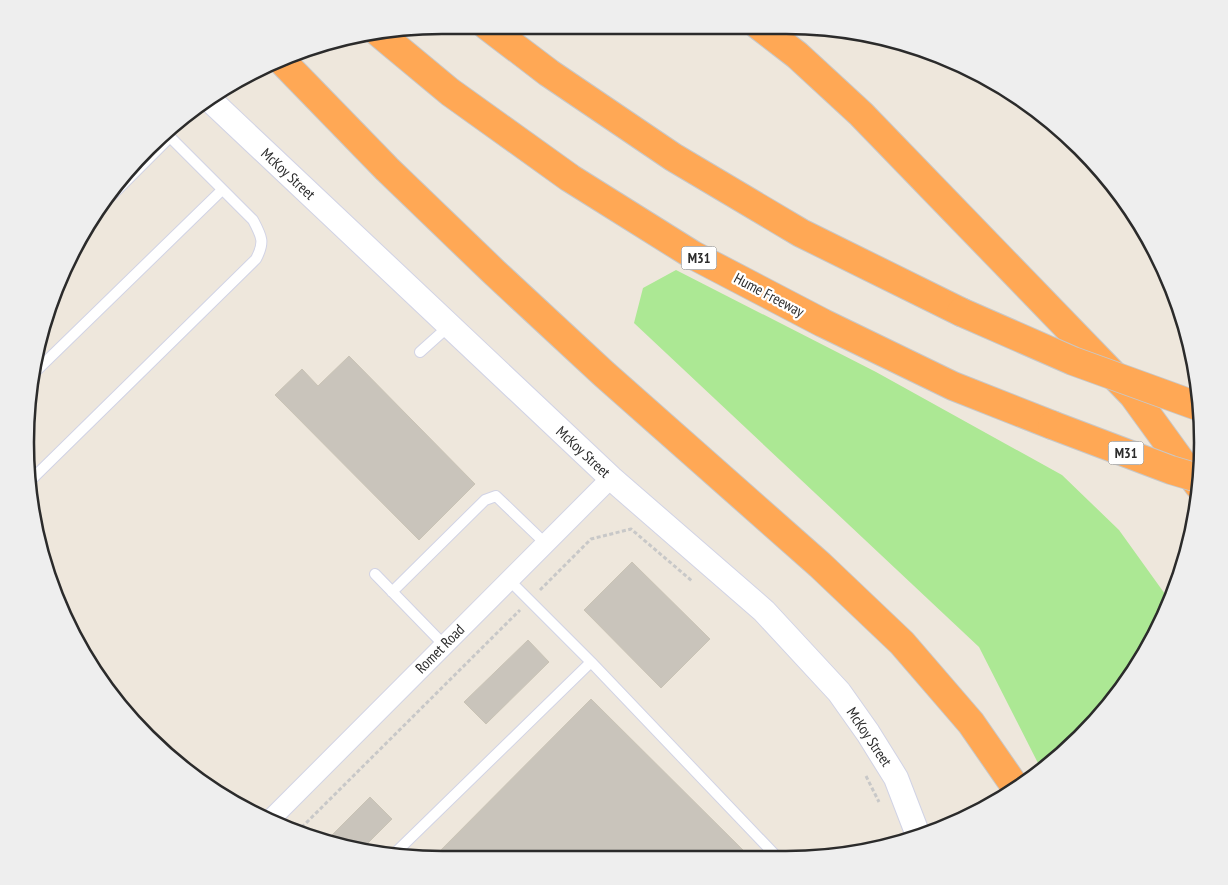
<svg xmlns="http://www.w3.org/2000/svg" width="1228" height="885" viewBox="0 0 1228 885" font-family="'PT Sans Narrow',sans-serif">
  <rect width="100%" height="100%" fill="#eee7dc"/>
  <path fill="#ace894" d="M676,270L876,372L1062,475L1119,530L1170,601L1160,627L1117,697L1061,757L1041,769L979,647L634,323L643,288Z"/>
  <path fill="#c9c4bb" stroke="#c9c3b5" d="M349,356L475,484L419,540L275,395L302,369L318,386Z
    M632,562L710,639L661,688L584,610Z
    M528,640L549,662L486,724L464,702Z
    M591,699L750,857L432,859Z
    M370,797L392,819L361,850L335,846L325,842Z"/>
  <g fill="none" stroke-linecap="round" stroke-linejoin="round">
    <g stroke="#d1d3e5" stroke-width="12">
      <path id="service" d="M105,202L169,138
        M420,352L449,326
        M33,374L222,190
        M29,482L256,259C265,242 262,237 253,220L167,134
        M375,574L444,645
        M392,592L485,500L496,496L546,544
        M591,662L777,857
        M393,855L591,662L509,580"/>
    </g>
    <g stroke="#d1d3e5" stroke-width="21">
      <path id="minor" d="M269,821L611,478"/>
    </g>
    <g stroke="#d1d3e5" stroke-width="26">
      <path id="tertiary" d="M208,98L611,478L764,611L839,692L868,733L896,778L918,835"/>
    </g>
    <g stroke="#c8c8c8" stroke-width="30">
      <path id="motorway" d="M486,25L549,73L673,157L801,233L961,312
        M758,25L797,55L861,114L1133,395L1199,486
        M379,33L450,92L570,178L693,255L823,323L953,386L1052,425
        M283,62L387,169L494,272L604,374L820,565L902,643L971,723L1014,785"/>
    </g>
    <path stroke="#c8c8c8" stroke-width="3" stroke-dasharray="4 2.5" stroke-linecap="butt" d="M540,590L591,539L631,529L692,581
      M866,776L879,802
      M297,832L520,610"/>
    <use href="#service" stroke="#fff" stroke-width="10"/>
    <use href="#minor" stroke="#fff" stroke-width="19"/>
    <use href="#tertiary" stroke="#fff" stroke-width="24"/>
    <use href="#motorway" stroke="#ffa855" stroke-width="28"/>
    <g stroke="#c8c8c8" stroke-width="30" stroke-linecap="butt">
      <path id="motorway-bridge" d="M961,312L1073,361L1200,407
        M1052,425L1171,470L1201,479"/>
    </g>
    <use href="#motorway-bridge" stroke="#ffa855" stroke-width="28"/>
  </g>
  <g text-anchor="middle" stroke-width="4.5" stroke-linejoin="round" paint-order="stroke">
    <g fill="#fff" stroke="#6b6b6b" stroke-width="1">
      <rect x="681.5" y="246.5" width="35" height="23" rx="4"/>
      <rect x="1108.5" y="441.5" width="35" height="23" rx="4"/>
    </g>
    <g font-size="14" font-weight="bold" fill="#2b2b2b">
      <text x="699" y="263">M31</text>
      <text x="1126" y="458">M31</text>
    </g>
    <g font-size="15" fill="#2b2b2b" stroke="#fff">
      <text transform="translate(288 174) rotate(43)" y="5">McKoy Street</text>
      <text transform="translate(769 295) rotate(28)" y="5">Hume Freeway</text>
      <text transform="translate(583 452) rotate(43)" y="5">McKoy Street</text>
      <text transform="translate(440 649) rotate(-45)" y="5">Romet Road</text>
      <text transform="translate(869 737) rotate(56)" y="5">McKoy Street</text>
    </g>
  </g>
  <path d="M0 0H1228V885H0ZM442 34H786A408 408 0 0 1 1194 442V443A408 408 0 0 1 786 851H442A408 408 0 0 1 34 443V442A408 408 0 0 1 442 34Z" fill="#eee" fill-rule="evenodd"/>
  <path fill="none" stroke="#2b2b2b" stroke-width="2.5" d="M442 34H786A408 408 0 0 1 1194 442V443A408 408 0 0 1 786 851H442A408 408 0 0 1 34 443V442A408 408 0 0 1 442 34Z"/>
</svg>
